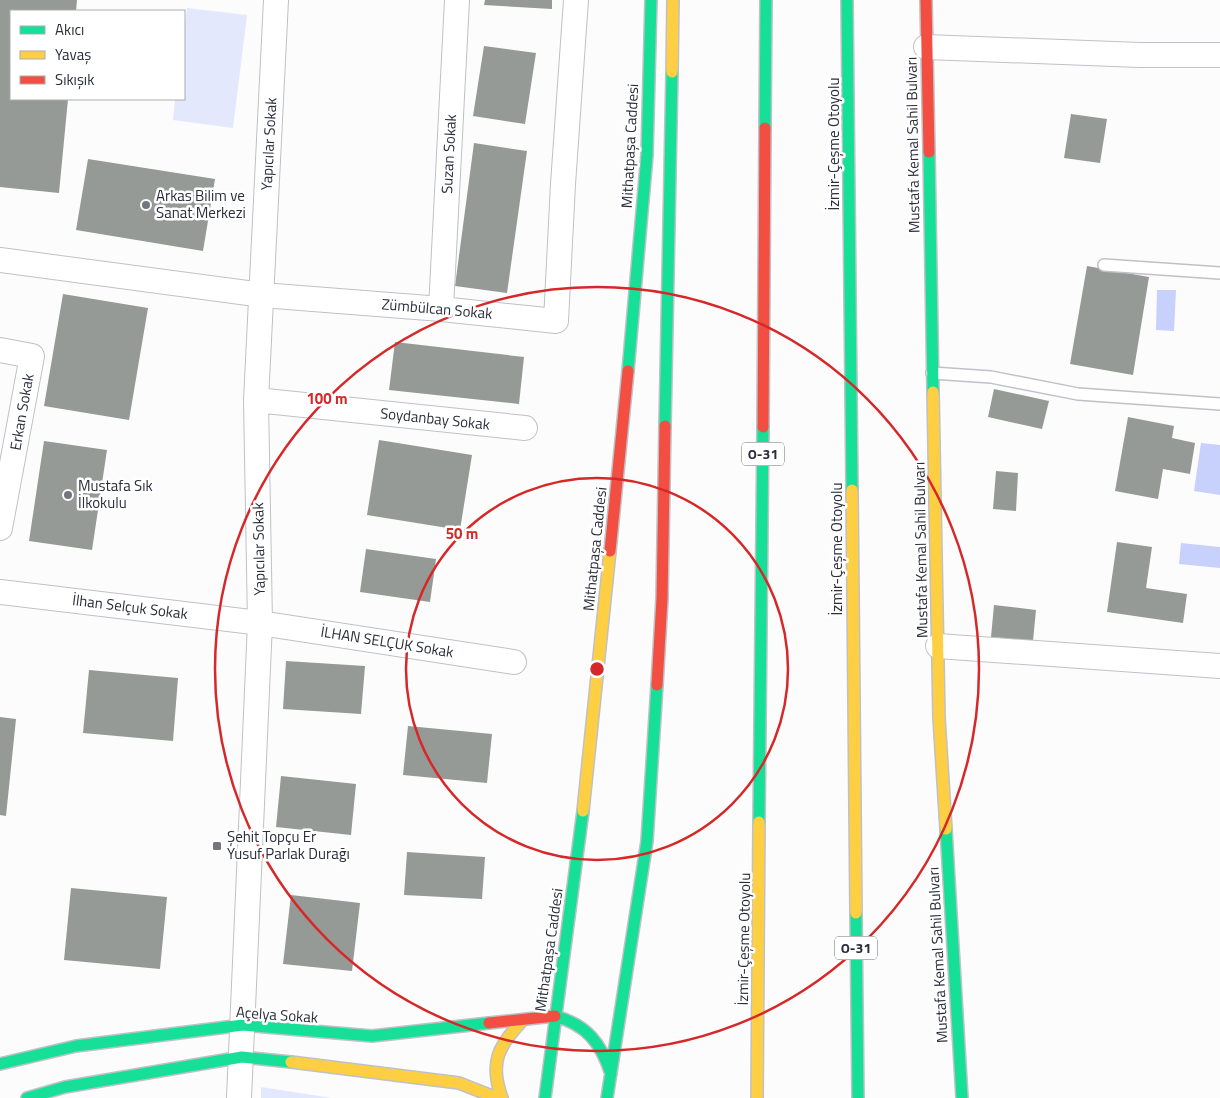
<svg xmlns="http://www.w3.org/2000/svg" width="1220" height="1098" viewBox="0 0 1220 1098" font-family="'Titillium Web',sans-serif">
  <rect width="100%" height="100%" fill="#fcfcfc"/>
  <path fill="#e3e8fd" d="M187,8L247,15L233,128L173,120L175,99H184V33Z
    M261,1087L332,1098H261Z"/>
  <path fill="#c8d0fc" d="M1157,290H1176L1174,331L1156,330Z
    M1201,443L1220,445V495L1194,491Z
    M1181,543L1220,547V568L1179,564Z"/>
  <path fill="#959a96" d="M0,0H77L76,11H11V99H68L59,193L0,187Z
    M485,0H552V9L484,5Z
    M484,46L536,53L525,124L473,116Z
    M1071,114L1107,119L1100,163L1064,158Z
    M474,143L527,151L507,293L455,286Z
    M88,159L215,179L203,251L76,230Z
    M1087,266L1149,277L1133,375L1070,364Z
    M63,294L148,308L129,420L44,406Z
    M395,342L524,357L519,404L389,390Z
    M994,389L1049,401L1042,429L988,417Z
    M1128,417L1174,426L1172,438L1195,443L1190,474L1163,469L1158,499L1115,491Z
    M379,440L472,455L460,530L367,515Z
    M44,441L107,450L92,550L29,541Z
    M996,471L1018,473L1016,511L993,509Z
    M1117,542L1152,547L1146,588L1187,594L1183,623L1107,612Z
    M366,549L436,559L430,602L360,592Z
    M994,605L1036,610L1033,641L991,637Z
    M286,661L365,666L361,714L283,709Z
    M89,670L178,678L173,741L83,733Z
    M0,717L16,719L6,816L0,815Z
    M408,726L492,734L487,783L403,775Z
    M281,776L356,784L351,835L276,827Z
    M407,852L485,857L482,899L404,895Z
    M71,888L167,897L160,969L64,960Z
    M291,895L360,903L352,971L283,964Z"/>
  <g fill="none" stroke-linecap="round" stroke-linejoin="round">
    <g stroke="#bfc1c7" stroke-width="14">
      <path id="lane" d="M1104,265L1220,273
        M932,373L991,377L1078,394L1220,404"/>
    </g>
    <g stroke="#bfc1c7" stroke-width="26">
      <path id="street" d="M926,47L1140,55H1220
        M0,260L262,295L441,309L556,321L563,184L576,0
        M441,309L457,0
        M0,350L32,356L0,528
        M256,400L525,428
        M0,592L260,623L514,662
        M938,646L1220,666
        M239,1098L260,623L256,400L276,0"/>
    </g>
    <g stroke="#bfc1c7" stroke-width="14">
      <path id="fast" d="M847,0L852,490
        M765,128L766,0
        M929,152L933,392
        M628,371L647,155L651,0
        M665,426L672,72
        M759,822L763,427
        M946,829L962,1098
        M856,913L858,1098
        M555,1016C587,1025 601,1043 611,1074
        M0,1064L76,1046L243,1025L372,1036L489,1023
        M27,1098L65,1087L242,1057L291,1062
        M545,1098L583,811
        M607,1098L647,841L657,685"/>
    </g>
    <g stroke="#bfc1c7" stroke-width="14">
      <path id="slow" d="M672,72L673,0
        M933,392L939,718L946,829
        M852,490L856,913
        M583,811L610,551
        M291,1062L459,1083L497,1098
        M502,1098C489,1063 498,1046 523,1020
        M757,1098L759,822"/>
    </g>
    <g stroke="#bfc1c7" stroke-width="14">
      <path id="jam" d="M926,0L929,152
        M763,427L765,128
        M610,551L628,371
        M657,685L662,599L665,426
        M489,1023L555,1016"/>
    </g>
    <use href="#lane" stroke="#fff" stroke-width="11"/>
    <use href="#street" stroke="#fff" stroke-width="24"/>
    <use href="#fast" stroke="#16e098" stroke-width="11"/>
    <use href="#slow" stroke="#ffcf43" stroke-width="11"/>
    <use href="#jam" stroke="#f24e42" stroke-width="11"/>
  </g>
  <g fill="none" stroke="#d62828" stroke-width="2.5">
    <circle cx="597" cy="669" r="191"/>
    <circle cx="597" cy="669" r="382"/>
  </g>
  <g fill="#74767f" stroke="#fff" stroke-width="2">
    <circle cx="146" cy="205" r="5"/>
    <circle cx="68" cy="495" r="5"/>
    <rect x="212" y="841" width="10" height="10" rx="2.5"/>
  </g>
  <g text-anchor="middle" stroke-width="5" stroke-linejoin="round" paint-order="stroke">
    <g fill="#fff" stroke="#6b6d76" stroke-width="1">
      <rect x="742" y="442.5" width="42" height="23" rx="4"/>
      <rect x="835" y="936.5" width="42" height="23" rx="4"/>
    </g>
    <g font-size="14" font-weight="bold" fill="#2b2e3b">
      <text x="763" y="459">O-31</text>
      <text x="856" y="953">O-31</text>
    </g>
    <g font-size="15" fill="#2b2e3b" stroke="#fff">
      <text transform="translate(269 144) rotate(-87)" y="5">Yapıcılar Sokak</text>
      <text transform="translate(834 144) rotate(-90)" y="5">İzmir-Çeşme Otoyolu</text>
      <text transform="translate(913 145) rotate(-91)" y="5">Mustafa Kemal Sahil Bulvarı</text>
      <text transform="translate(630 146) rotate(-87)" y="5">Mithatpaşa Caddesi</text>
      <text transform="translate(449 154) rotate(-87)" y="5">Suzan Sokak</text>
      <text transform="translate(437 309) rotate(5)" y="5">Zümbülcan Sokak</text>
      <text transform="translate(22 412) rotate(-80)" y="5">Erkan Sokak</text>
      <text transform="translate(435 419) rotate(6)" y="5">Soydanbay Sokak</text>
      <text transform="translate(259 549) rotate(-91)" y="5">Yapıcılar Sokak</text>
      <text transform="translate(595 549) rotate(-84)" y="5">Mithatpaşa Caddesi</text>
      <text transform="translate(837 549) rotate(-90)" y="5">İzmir-Çeşme Otoyolu</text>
      <text transform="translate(921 550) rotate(-91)" y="5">Mustafa Kemal Sahil Bulvarı</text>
      <text transform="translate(130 607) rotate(7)" y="5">İlhan Selçuk Sokak</text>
      <text transform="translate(387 642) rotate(9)" y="5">İLHAN SELÇUK Sokak</text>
      <text transform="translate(744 939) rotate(-89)" y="5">İzmir-Çeşme Otoyolu</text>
      <text transform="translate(549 950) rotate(-82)" y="5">Mithatpaşa Caddesi</text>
      <text transform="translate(938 955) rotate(-93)" y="5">Mustafa Kemal Sahil Bulvarı</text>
      <text transform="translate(277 1015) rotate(4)" y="5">Açelya Sokak</text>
    </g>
    <g font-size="15" fill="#2b2e3b" stroke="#fff" text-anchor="start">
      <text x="156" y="201">Arkas Bilim ve<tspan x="156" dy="17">Sanat Merkezi</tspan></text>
      <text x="78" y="491">Mustafa Sık<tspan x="78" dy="17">İlkokulu</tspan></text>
      <text x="227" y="842">Şehit Topçu Er<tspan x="227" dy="17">Yusuf Parlak Durağı</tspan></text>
    </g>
  </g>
  <circle cx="597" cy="669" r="8" fill="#d62828" stroke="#fff" stroke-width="2.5"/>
  <g font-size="15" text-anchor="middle" font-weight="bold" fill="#d62828" stroke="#fff" stroke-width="5" stroke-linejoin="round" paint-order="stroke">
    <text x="327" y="404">100 m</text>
    <text x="462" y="539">50 m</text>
  </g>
  <rect x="10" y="10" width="175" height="90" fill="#ffffff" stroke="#aaabb1"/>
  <rect x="20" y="26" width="25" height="8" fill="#16e098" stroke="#aaabb1"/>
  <text x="55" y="35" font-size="15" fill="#2b2e3b">Akıcı</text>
  <rect x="20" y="51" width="25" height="8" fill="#ffcf43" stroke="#aaabb1"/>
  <text x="55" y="60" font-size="15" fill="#2b2e3b">Yavaş</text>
  <rect x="20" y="76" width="25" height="8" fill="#f24e42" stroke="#aaabb1"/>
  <text x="55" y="85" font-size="15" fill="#2b2e3b">Sıkışık</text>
</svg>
